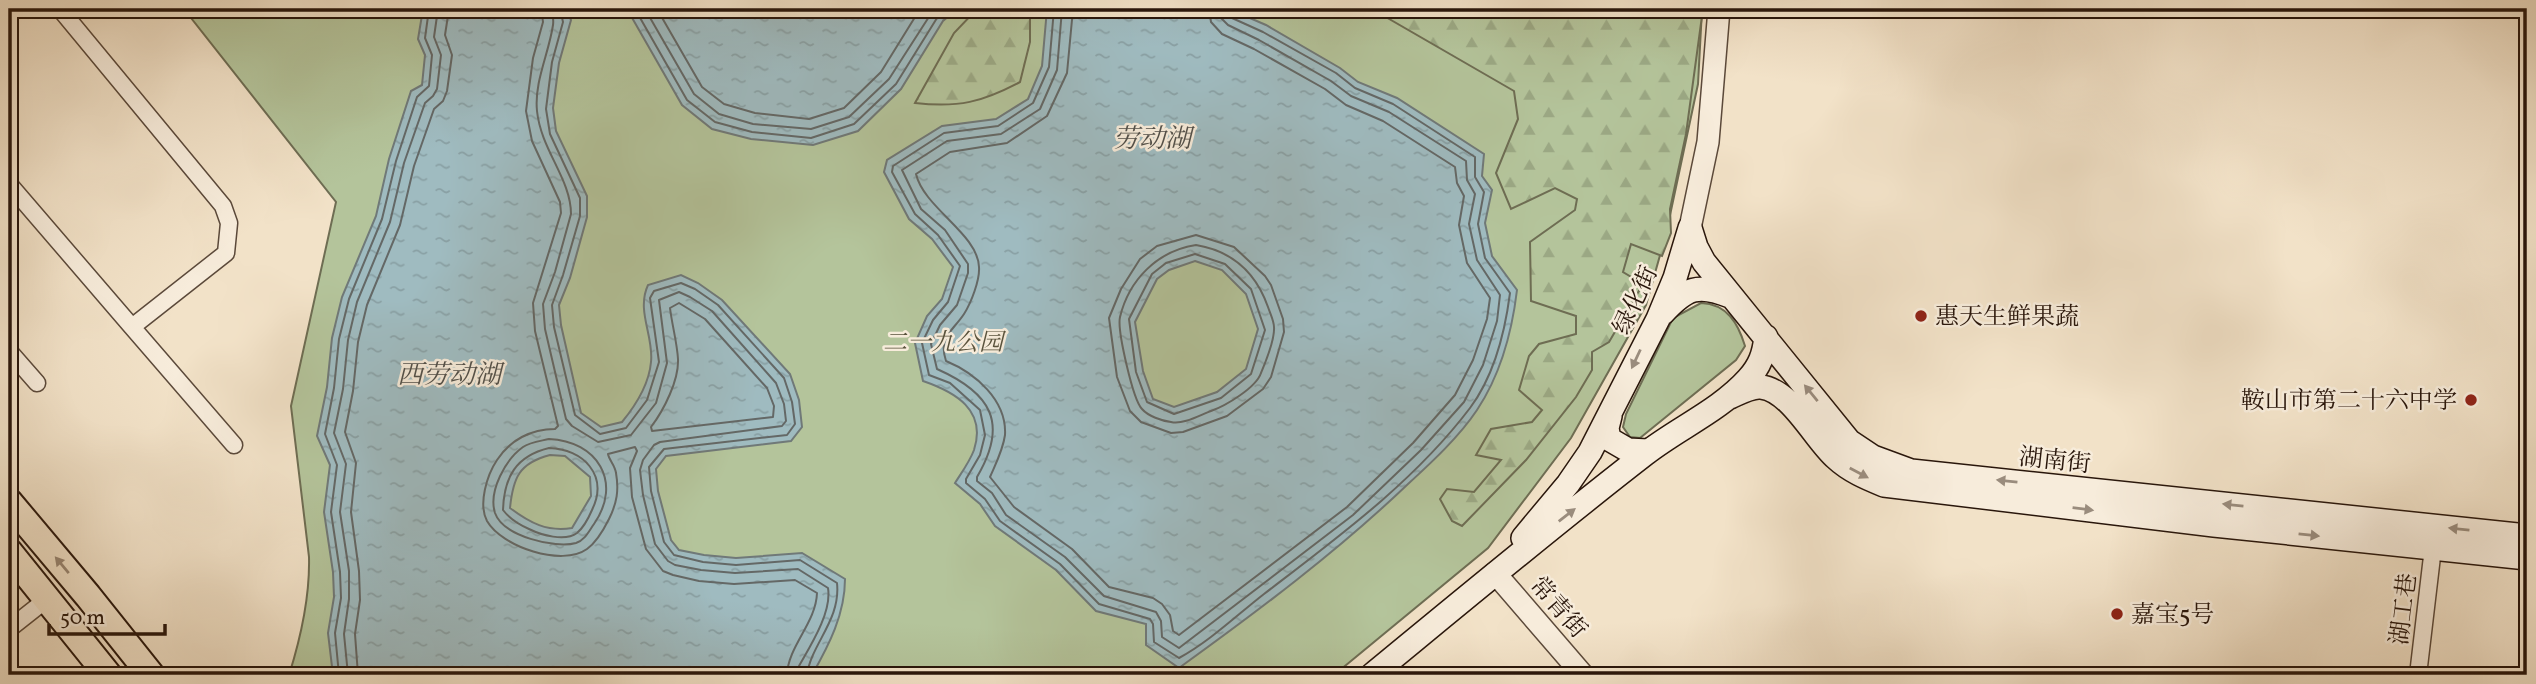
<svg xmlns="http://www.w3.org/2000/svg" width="2536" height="684" viewBox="0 0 2536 684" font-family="Vollkorn,'Noto Serif SC',serif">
  <defs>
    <pattern id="forest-firs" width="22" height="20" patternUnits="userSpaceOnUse" patternTransform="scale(1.75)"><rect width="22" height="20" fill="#b4c49b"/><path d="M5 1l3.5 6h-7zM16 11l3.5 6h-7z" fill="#9ba884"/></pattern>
    <pattern id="water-ripples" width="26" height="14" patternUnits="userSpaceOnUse" patternTransform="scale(1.75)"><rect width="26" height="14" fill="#9fbbc0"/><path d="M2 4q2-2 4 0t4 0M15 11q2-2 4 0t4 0" fill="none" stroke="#89a0a4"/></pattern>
  </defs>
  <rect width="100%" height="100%" fill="#f2e2c8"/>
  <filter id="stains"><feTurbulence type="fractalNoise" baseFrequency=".00286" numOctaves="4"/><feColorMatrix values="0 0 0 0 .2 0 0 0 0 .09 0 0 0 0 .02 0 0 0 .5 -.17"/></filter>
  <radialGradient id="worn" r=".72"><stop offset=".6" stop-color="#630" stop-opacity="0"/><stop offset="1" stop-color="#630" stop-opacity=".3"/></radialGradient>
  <path fill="#b4c49b" stroke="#6e6d53" stroke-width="2" d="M184,9H1702L1698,84L1666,234L1646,305L1571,438L1488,548L1334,675H289C301,637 310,597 309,557L291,406L336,202Z
    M1701,303C1727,304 1738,323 1745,346L1736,360L1640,438L1630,437L1623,427L1626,414L1673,318Z"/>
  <path fill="url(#forest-firs)" stroke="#6e6d53" stroke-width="2" d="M977,9H1030V42L1020,82C982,102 959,108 915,103L954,33Z
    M1372,9H1696L1702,16L1686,134L1670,209L1671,233L1662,256L1631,244L1623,272L1643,284L1609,342L1592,352V370L1576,397L1526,460L1462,526L1452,521L1440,499L1447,489L1474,492L1501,460L1476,455L1491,429L1532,422L1542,410L1519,390L1529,356L1539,344L1576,334V316L1531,301L1530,242L1575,210L1577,199L1555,188L1511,209L1496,173L1518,119L1514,91Z"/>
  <path fill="url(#water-ripples)" stroke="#707978" stroke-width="2" fill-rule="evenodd" d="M423,9H566L571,20L559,63L553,108L556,131L587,196V217L570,278L559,305L561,325L581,413L601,427L622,422C636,405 649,385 651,362C654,336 636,311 648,285L681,275L698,283L722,300L790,374L799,400L802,427L791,441L666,456L656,469L658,491L671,540L679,550L704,555L736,558L802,553L845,579C845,614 829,645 812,675H333L328,633L334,597L333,572L324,512L330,465L317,436L327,387L332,338L342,297L376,216L389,159L411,91L422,85L425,55L418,39ZM550,455L565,456L590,477L591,496L572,528C547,532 530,523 510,508C513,478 519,463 550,455Z
    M627,9H957L943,21L901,89L858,131L813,145L751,139L712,129L682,105Z
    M1047,9H1229L1266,25L1340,68L1358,82L1397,98L1484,154L1482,176L1492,190L1485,223L1492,256L1517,290C1512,332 1501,374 1477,410C1459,437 1432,462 1408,484C1338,551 1258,611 1179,668L1146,645V624L1096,611L1056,570L995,526L980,504L955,483C962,472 970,461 974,450C987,410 955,392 923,381L915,343L927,316L942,299L953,267L932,239L909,219L884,172L887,160L942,126L996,119L1028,99L1042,66ZM1195,261L1222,270L1246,294L1258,329L1246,369L1217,392L1174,407L1153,399L1143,371L1135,322L1157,279L1169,270Z"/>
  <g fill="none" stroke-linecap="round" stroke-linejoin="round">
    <path stroke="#646866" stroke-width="2" d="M541,9L543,22L533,58L526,111L532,141L560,202L561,213L533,303L535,331L558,426L555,429C531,429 510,440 497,460C487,475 478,504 487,521C502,547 562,567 587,549C597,542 604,529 609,519C617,503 619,490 616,473C615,465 609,460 608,454L635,447L637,451L630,468L632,497L646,549L663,571L673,575L699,581L734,584L795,580L817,593C816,623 788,646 787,675
      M552,9C552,14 554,19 553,25C549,53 534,82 537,111C541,150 571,179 571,214L555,272L543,304L545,329L566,419L572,426L598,442L631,435L656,403L667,363L659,300L679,292L690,297L712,311L776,383L784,404L786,421L782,426L660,442L654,445L643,460L640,470L643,495L655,544L668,561L675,565L701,570L735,573L798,569L828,588C832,612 811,645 799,666L798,675
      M560,9L563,22L552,62L546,109L550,134L580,198V216L563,275L552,305L554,327L575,415L600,434L626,428L647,400L659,362L650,298L654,291L681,283L695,289L718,305L784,378L792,402L795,424L787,435L664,449L649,467L651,491L664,542L674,555L703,562L736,565L800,560L837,583C841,620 811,644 807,675
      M635,9L687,100L715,122L752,132L811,138L854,124L896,84L937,18L947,9
      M645,9L694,94L719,114L753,124L811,129L849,117L889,79L934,9
      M657,9L702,87L724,104L755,113L809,119L844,108L881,72L920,9
      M1054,9L1049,67L1033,103L998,126L944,133L893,166L892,172L915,214L938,235L960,266L948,302L933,320L922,343L929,375L950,383L980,410L985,435L980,455L966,479V483L985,499L1000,521L1060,564L1099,604L1150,619L1153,624L1154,642L1179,658C1209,642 1237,615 1264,594C1337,538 1414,482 1470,408C1494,376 1505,332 1510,293L1485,258L1478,224L1484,192L1475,177V157L1393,104L1355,88L1336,73L1263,32L1232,18L1228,9
      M1062,9L1057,70L1040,109L1001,134L947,141L902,170L921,209L945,230L968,264V273L957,305L940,325L931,344L937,369C991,393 1009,423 977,477V481L992,493L1006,515L1065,557L1104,596L1156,612L1161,621L1162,637L1179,648L1353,515L1421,450L1464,402L1483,365L1497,321L1500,295L1477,260L1469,224L1475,194L1467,180L1466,161L1389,112L1351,96L1331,81L1259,40L1228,25L1221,18L1219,9
      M1073,9L1067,73L1047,116L1007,143L950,152L916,174C924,208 978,234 979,267C980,280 971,303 964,314C952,332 938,337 946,361C975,373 1007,400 1005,435C1003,450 996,463 990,477L1014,507L1072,549L1109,587L1153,598L1162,604L1170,615L1173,631L1179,635L1347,507L1413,443L1455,395L1473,360L1487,319L1490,298L1467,263L1459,225L1464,196L1457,183L1455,167L1383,121L1346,105L1325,89L1254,49L1222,34L1211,22L1209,9
      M1196,235L1234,247L1265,276L1271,285L1283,319L1284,332L1271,377L1263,389L1227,416L1183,432L1171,433L1141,422L1130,411L1117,377L1109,318L1121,289L1140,259L1157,246Z
      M1196,245C1232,251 1256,273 1268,307C1270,313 1274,321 1274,327C1275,340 1266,361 1261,373C1256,388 1225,406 1211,411C1200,415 1183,425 1171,422C1162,421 1148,416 1142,409C1133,400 1117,330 1120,317C1129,280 1157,251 1196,245Z
      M1195,254L1225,264L1251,289L1265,330L1251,374L1221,398L1174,414L1147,402L1136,372L1129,319L1152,274L1166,263Z
      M679,303L705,319L767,388L774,406L773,417L652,431L651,427C664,410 679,380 678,359C677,342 672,325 670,308Z
      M549,439C597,441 623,482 594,524C589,531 585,540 576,543C555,549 503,536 495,513C488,491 506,459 523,447C530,442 541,441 549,439Z
      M549,448C583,449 609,475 592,510C589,517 583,528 577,533C565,542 541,535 529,529C520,525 509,518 503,510C504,477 516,456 549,448Z
      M339,675L335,633L341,598L340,572L331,512L337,465L325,434L334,388L339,339L349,299L382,219L396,161L417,97L429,86L432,55L425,38L429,9
      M348,675L344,634L349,599V571L340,512L346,464L334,433L343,389L348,340L357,302L390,222L404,163L425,103L433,96L437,89L441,55L434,37L438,9
      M358,675L355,634L360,600L359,571L351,512L356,463L345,432L353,391L358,342L367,305L400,225L414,166L434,109L443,101L447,91L452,55L445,35L449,9"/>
    <g stroke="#5b493a" stroke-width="19">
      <path id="minor" d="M9,184L132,327L226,253L229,223L223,206L60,9
        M132,327L234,445
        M9,351L37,383
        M9,629L47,599
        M2418,675L2433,548"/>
    </g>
    <g stroke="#5b493a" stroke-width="24">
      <path id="tertiary" d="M1690,228L1708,142L1719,9
        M1495,573L1583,675"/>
    </g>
    <g stroke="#29160b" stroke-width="26">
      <path id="secondary" d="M1690,228L1696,247L1704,262L1849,441L1873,457L1911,471L2527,536
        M1663,313C1686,288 1698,283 1730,296
        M1730,397C1739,393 1751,386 1761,387C1791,390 1815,440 1836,458C1850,471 1867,478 1884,485L2214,525L2527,558
        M1610,416L1607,428L1609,439L1628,450L1648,451
        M1523,538L1568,484L1590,452L1658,319L1675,278L1690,228
        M1372,675C1462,601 1552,526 1645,454C1678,428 1719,411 1748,379C1760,366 1764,354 1766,337"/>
    </g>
    <g stroke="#29160b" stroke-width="30">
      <path id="primary" d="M9,502L88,596L151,675
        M9,552L108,675"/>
    </g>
    <use href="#minor" stroke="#f7ecdb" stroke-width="16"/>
    <use href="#tertiary" stroke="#f7ecdb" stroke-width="21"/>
    <use href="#secondary" stroke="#f7ecdb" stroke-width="23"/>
    <use href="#primary" stroke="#f2e2c8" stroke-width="26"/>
  </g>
  <defs><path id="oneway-solid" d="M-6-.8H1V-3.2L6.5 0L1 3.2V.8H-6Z" transform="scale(1.75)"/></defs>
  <g fill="#9a8c7d">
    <use href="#oneway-solid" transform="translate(1636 359) rotate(115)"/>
    <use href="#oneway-solid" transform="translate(1811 393) rotate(-129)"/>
    <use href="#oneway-solid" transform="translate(1859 473) rotate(28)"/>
    <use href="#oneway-solid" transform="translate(2007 481) rotate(-174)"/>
    <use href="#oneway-solid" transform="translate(2233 505) rotate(-174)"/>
    <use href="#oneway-solid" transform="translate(2083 509) rotate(7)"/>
    <use href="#oneway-solid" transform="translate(1567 515) rotate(-38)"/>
    <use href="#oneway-solid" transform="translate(2459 529) rotate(-174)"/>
    <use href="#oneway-solid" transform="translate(2309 535) rotate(6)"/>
  </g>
  <use fill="#988673" href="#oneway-solid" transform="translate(62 565) rotate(-130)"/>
  <g fill="#8f2418" stroke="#f7ecdb" stroke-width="2.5">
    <circle cx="1921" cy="316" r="7"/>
    <circle cx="2471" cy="400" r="7"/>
    <circle cx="2117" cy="614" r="7"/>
  </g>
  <g text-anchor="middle" stroke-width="5" stroke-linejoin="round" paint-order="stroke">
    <g font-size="24" fill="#29160b" stroke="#f7ecdb">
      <text transform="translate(1635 300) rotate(-65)" y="8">绿化街</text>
      <text transform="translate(2055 460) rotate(6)" y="8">湖南街</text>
      <text transform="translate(1559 607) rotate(49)" y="8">常青街</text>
      <text transform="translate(2403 609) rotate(-83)" y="8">湖工巷</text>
    </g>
    <g font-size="24" fill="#29160b" stroke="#f7ecdb" text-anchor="start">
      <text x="1935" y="324">惠天生鲜果蔬</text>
      <text x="2457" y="408" text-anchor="end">鞍山市第二十六中学</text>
      <text x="2131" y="622">嘉宝5号</text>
    </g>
    <g font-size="24" font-style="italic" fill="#5a533d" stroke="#f7ecdb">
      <text x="943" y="350">二一九公园</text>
    </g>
    <g font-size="26" font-style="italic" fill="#52504a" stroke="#f7ecdb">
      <text x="1152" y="147">劳动湖</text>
      <text x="449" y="383">西劳动湖</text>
    </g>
  </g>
  <rect width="2536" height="684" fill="none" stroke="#f2e2c8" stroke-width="35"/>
  <rect x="10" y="10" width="2515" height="663" fill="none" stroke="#29160b" stroke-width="3.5"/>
  <rect x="18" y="18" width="2501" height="649" fill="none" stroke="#29160b" stroke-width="2"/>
  <path d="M49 624v10h116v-10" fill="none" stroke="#29160b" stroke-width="3.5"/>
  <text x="60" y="624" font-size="21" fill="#29160b" stroke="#f7ecdb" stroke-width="5" paint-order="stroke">50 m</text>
  <rect width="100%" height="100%" filter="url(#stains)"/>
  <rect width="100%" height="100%" fill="url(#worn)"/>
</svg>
